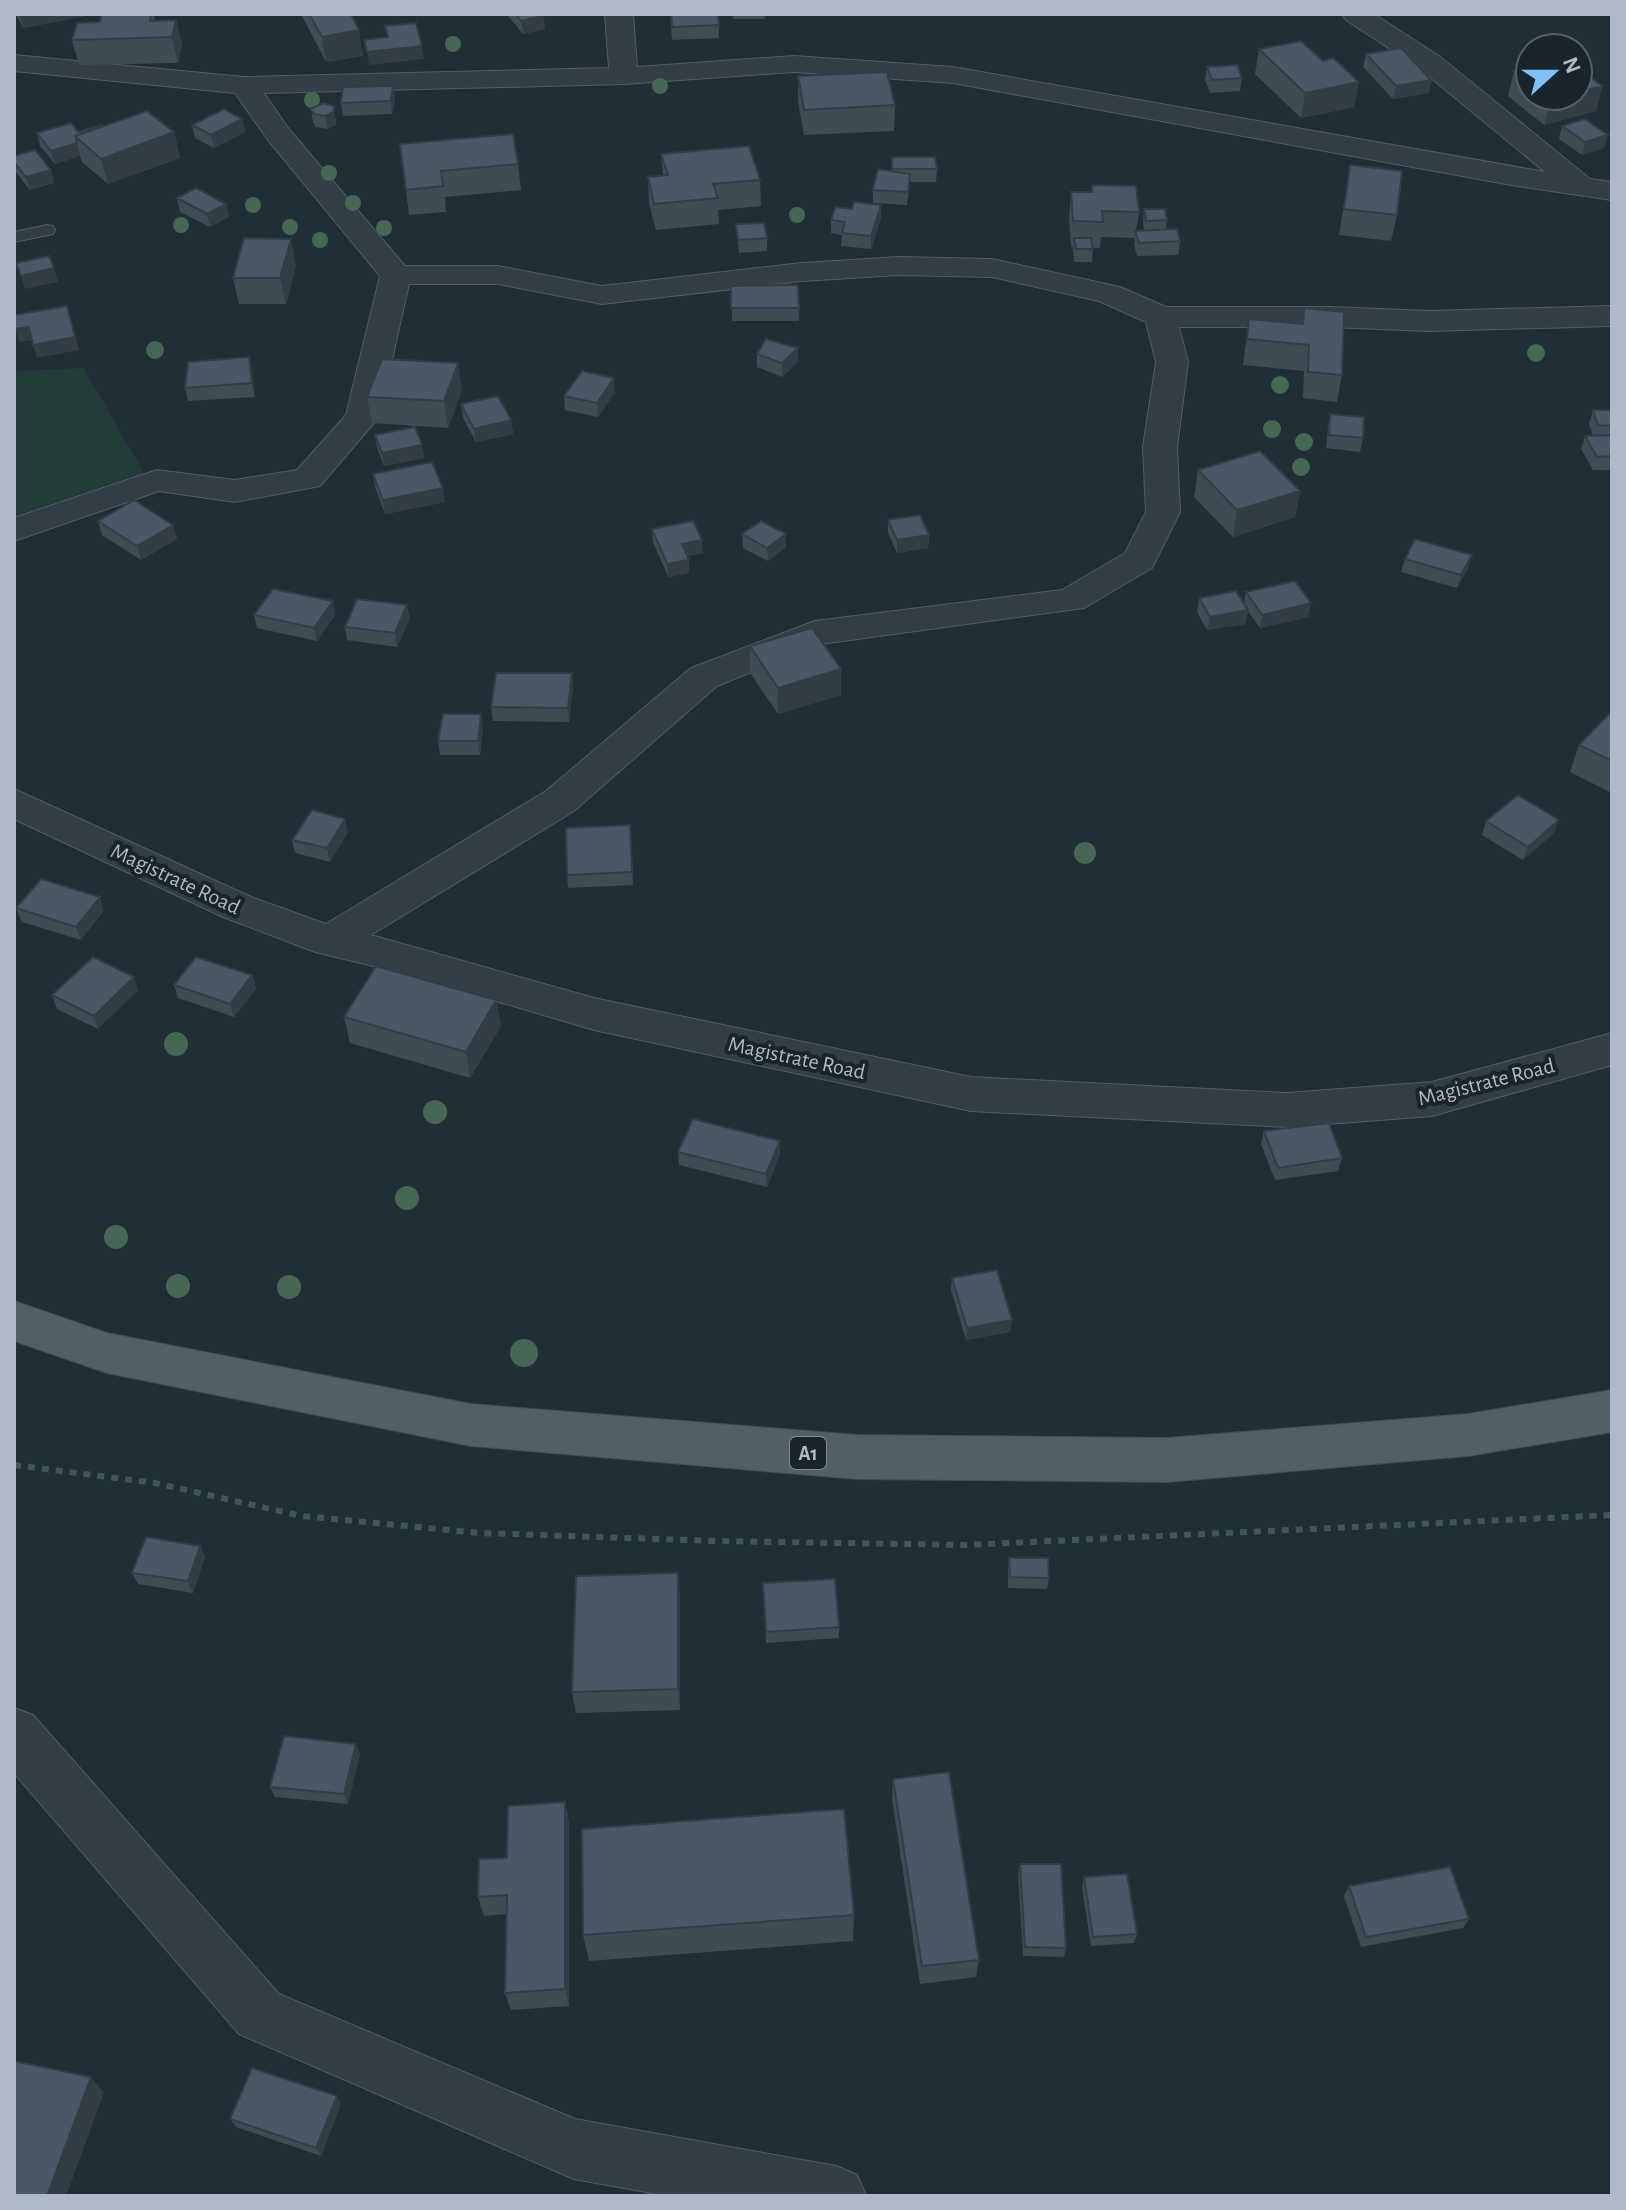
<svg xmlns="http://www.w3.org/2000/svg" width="1626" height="2210" viewBox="0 0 1626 2210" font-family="'Alegreya Sans',sans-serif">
  <rect width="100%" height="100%" fill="#202e38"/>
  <path fill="#233b39" d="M84,368L145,475L14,526V371Z"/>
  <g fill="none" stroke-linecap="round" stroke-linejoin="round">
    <g stroke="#515d66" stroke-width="2">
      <path id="service" d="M47,225L53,226L55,230L53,234L14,242V232Z"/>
    </g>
    <g stroke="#515d66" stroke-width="2">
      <path id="minor" d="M605,14H633L637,67L794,56L953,67L1545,172L1419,68L1346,20L1342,14H1374L1439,56L1590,179L1612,182V200L1517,186L953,83L794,72L624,84L264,93L288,128L405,266H498L602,286L802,263L898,257L992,259L1120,287L1166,307H1331L1428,311L1612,306V326L1428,331L1331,327H1179L1188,362L1177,447L1180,512L1152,568L1084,608L821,644L717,686L574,811L371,935L594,998L971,1077L1287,1093L1432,1082L1612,1033V1065L1432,1116L1287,1127L971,1111L594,1030L398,972L315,952L223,917L14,819V789L251,897L326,924L546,791L691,668L815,621L1062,590L1125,553L1146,512L1143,447L1156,362L1146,322L1099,301L992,277L898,275L802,281L602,304L498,284H409L379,417L320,486L235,502L159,491L14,541V518L157,470L235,480L297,470L346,415L380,276L268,140L235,93L14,71V55L244,77L609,68Z
        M14,1708L33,1715L279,1994L575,2119L836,2166L857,2175L866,2196H668L574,2179L239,2034L14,1773Z"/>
    </g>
    <g stroke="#404b55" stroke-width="2">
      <path id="primary" d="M14,1301L107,1333L471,1404L857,1435L1167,1438L1468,1414L1612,1390V1432L1468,1456L1167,1482L857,1479L471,1446L107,1373L14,1341Z"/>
    </g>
    <path stroke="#415757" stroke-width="6" stroke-dasharray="7 7" stroke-linecap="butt" d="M14,1465L155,1483L302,1516L480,1533L716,1541L966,1545L1612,1515"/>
    <use href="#service" fill="#333f48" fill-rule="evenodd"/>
    <use href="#minor" fill="#333f48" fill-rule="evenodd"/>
    <use href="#primary" fill="#515f69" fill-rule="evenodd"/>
  </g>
  <g fill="#466753">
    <circle cx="453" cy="44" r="8"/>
    <circle cx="660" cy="86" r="8"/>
    <circle cx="312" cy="100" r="8"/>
    <circle cx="329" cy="173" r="8"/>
    <circle cx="353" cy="203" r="8"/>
    <circle cx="253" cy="205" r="8"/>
    <circle cx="797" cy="215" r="8"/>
    <circle cx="181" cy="225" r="8"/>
    <circle cx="290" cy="227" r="8"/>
    <circle cx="384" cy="228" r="8"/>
    <circle cx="320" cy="240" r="8"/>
    <circle cx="155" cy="350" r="9"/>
    <circle cx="1536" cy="353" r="9"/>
    <circle cx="1280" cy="385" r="9"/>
    <circle cx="1272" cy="429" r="9"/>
    <circle cx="1304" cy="442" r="9"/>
    <circle cx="1301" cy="467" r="9"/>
    <circle cx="1085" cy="853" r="11"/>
    <circle cx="176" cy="1044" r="12"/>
    <circle cx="435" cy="1112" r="12"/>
    <circle cx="407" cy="1198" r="12"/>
    <circle cx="116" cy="1237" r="12"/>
    <circle cx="178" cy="1286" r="12"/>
    <circle cx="289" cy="1287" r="12"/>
    <circle cx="524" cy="1353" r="14"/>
  </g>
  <path fill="#3e4c56" d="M16,14H90V15L23,28Z
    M102,14H153L155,20H176L182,45L178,63L79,65L72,40L100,22Z
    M301,14H351L363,56L326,62Z
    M508,14H542L543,16L545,29L523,34L508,16Z
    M670,14L719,25V38L672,40Z
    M733,14H765V19H733Z
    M1259,49L1354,107L1301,118L1255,74Z
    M1366,54L1431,80L1429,93L1393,99L1363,67Z
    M1207,67L1242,78L1240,91L1210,93L1205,80Z
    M1530,67V96H1578L1602,86L1596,111L1544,125L1508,96L1514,71Z
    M798,76L895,105L894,131L804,135L798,102Z
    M393,86L395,99L392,114L343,116L341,103Z
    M311,109L336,119V125L327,129L316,127L313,122Z
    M242,119L245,132L214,148L195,138L192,125Z
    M103,126L174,132L180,158L108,184L82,162L80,156L55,164L40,146L37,133L78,132Z
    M1562,126L1604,148L1582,155L1559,139Z
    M400,144L518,164L521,190L445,197L446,212L409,215Z
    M661,154L760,180L761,206L718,210L719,224L656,230L649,203L648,177L663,176Z
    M14,156L54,183L30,190L14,170Z
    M892,157L937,169L936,182H910L907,205L873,203V190L892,171Z
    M1350,165L1397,215L1391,241L1339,235Z
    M1092,185L1139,212L1136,231L1144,230L1143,222L1144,209L1167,220L1166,230L1180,241L1178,255L1137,256L1134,244L1135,238L1101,237L1100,248H1093L1092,262H1074L1073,247H1071L1069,217L1071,192H1091Z
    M177,198L226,204L229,217L210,227L180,212Z
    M881,205V218L871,249L841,246L842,235L831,233V220L852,209Z
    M736,224L767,238V251L739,253Z
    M296,265L286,304H239L233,278Z
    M798,285L799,321H732L731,286Z
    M1304,308L1342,375L1337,402L1303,398L1304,371L1243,365L1249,319L1301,323Z
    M798,348V362L782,377L757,367V354Z
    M249,357L255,397L188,401L185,388Z
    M462,390L448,428L372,423L367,397Z
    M615,392L598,417L565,410L564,396Z
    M461,404L511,420L513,434L476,442L463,418Z
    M1593,410H1612V470H1593L1581,449L1585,436H1593L1589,424Z
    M1330,414L1363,438L1360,452L1326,448L1328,427Z
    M375,435L422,445L424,458L384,466L377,448Z
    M1198,470L1300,491L1295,517L1233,537L1194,497Z
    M373,474L445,502L385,514L375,487Z
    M888,520L929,535L928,548L897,553L888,533Z
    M98,521L173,525L177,539L141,560L102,535Z
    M652,529L703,553L687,556L689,560V573L668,577L653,542Z
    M742,534H786V547L768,561L743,548Z
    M1405,559L1468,569L1457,588L1401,572Z
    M1246,592L1308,617L1260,628L1248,611L1245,624L1207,630L1197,612L1199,598L1244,604Z
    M254,615H335L317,641L257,628Z
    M410,618L397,647L347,640L345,627Z
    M750,646L841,695L778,714L750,673Z
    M572,673L573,687L569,722L493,721L491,707Z
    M1612,711V793L1570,772L1579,745Z
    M481,714L483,728L480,755H440L438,741Z
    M1486,821L1554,833L1523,860L1482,835Z
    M630,825L633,885L568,888L567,875Z
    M348,832L330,862L295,853L292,840Z
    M16,908L104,910L81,940L22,922Z
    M252,975L256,989L234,1017L178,998L174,985Z
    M138,990L98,1029L57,1009L52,995Z
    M496,1000L501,1026L470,1078L350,1043L344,1017Z
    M1264,1131L1342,1158L1338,1171L1275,1180L1261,1144Z
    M678,1152L780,1154L767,1187L679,1165Z
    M952,1278L1012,1320L1010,1332L966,1340L951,1290Z
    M200,1546L205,1557L193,1593L138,1584L132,1573Z
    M1009,1558L1049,1578L1047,1589L1008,1588V1569Z
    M763,1583L839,1627V1638L766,1643Z
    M680,1595V1710L576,1713L572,1692Z
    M356,1744L360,1754L348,1804L275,1797L270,1787Z
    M893,1779L979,1960L976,1977L920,1984L892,1799Z
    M565,1802L569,1822V2006L511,2010L505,1993L506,1914L484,1916L478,1897L507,1858Z
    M1020,1864L1066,1948L1064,1957L1023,1956L1018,1874Z
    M1084,1877L1137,1934L1134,1943L1091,1946L1082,1887Z
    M1349,1886L1469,1919L1463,1928L1361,1947L1344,1896Z
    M854,1915L853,1941L589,1961L583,1935Z
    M341,2104L321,2156L236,2127L230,2119Z"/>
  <path fill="#323e46" d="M19,14H90V15L23,28Z
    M543,16L545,29L523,34L521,21Z
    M176,20L182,45L178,63L172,37Z
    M359,30L363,56L326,62L322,37Z
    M422,46L424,59L369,65L367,52Z
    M1431,80L1429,93L1393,99L1396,86Z
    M1359,82L1354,107L1301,118L1305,93Z
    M393,86L395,99L392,114L391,101Z
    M1602,86L1596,111L1544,125L1551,99L1563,96H1578V92Z
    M334,106L336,125L327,129L325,116Z
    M242,119L245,132L214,148L211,135Z
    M174,132L180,158L108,184L101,159Z
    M1608,135L1604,148L1582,155L1585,142Z
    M77,143L80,156L55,164L51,151Z
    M51,170L54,183L30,190L26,177Z
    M226,204L229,217L210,227L207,214Z
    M881,205V218L871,249V236Z
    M291,239L296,265L286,304L280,278Z
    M54,268L58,282L25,289L21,276Z
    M67,306L79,350L37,358L33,345Z
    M29,327L33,340L19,342L15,329Z
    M798,348V362L782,377V363Z
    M249,357L252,371L255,397L252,383Z
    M458,363L462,390L448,428L444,401Z
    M614,378L615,392L598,417L597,403Z
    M511,420L513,434L476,442L474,429Z
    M422,445L424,458L384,466L382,453Z
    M443,488L445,502L385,514L383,500Z
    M1300,491L1295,517L1233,537L1237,510Z
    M173,525L177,539L141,560L137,546Z
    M786,534V547L768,561L767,548Z
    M929,535L928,548L897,553V540Z
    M702,540L703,553L682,557V544Z
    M1472,555L1468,569L1457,588L1461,575Z
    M689,560V573L668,577L667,564Z
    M333,601L335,615L317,641L314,628Z
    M1311,603L1308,617L1260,628L1262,615Z
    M407,605L410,618L397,647L395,633Z
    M1248,610L1245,624L1207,630L1210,617Z
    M841,669V695L778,714V688Z
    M572,673L573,687L569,722L568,708Z
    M481,714L483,728L480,755L478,741Z
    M345,819L348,832L330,862L327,848Z
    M1559,820L1554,833L1523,860L1528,847Z
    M100,897L104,910L81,940L76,927Z
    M252,975L256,989L234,1017L230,1004Z
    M134,977L138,990L98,1029L94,1016Z
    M496,1000L501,1026L470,1078L466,1052Z
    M780,1141V1154L767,1187L766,1174Z
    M1012,1320L1010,1332L966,1340L967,1328Z
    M200,1546L205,1557L193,1593L188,1581Z
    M678,1573L680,1595V1710L678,1689Z
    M356,1744L360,1754L348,1804L344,1794Z
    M565,1802L569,1822V2006L565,1989Z
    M91,2077L104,2093L66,2196H47Z
    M337,2096L341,2104L321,2156L316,2148Z"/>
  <path fill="#485864" stroke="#323e46" stroke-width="2" d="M102,14H151L150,21L176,20L172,37L72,40L77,23L100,22Z
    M309,14H351L359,30L322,37Z
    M516,14H542L543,16L521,21Z
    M671,14H718L719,25L672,27Z
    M416,23L422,46L367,52L364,40L388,37L385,26Z
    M1301,41L1323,61L1333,58L1359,82L1305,93L1259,49Z
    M1401,48L1431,80L1396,86L1366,54Z
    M1237,65L1242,78L1212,80L1207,67Z
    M1530,67V83L1514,71Z
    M1578,68L1602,86L1578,92Z
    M887,72L895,105L804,110L798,76Z
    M393,86L391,101L341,103L343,87Z
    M1547,96H1563L1551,99Z
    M323,103L334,106V112L325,116L314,114L311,109Z
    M224,109L242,119L211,135L192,125Z
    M147,111L174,132L101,159L75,136Z
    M1585,119L1608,135L1585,142L1562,126Z
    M71,123L78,132L101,125L103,126L75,136L77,143L51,151L37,133Z
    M513,134L518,164L441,171L443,186L406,190L400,144Z
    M749,146L760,180L713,184L718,198L654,204L648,177L668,175L661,154Z
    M35,150L51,170L26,177L14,162V156Z
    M892,157H935L937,169H892Z
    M1350,165L1402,171L1397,215L1344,209Z
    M878,169L910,174L908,192L873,190Z
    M1092,185L1136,186L1139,212L1102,211L1103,222L1073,221L1071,192H1092Z
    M196,188L226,204L207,214L177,198Z
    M854,202L881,205L871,236L842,233L845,222L831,220L835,207L852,209Z
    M1144,209H1165L1167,220L1146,221Z
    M764,223L767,238L738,240L736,224Z
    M1177,229L1180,241L1139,243L1135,231Z
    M244,238L291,239L280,278H233Z
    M1074,238H1091L1093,249H1076Z
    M49,256L54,268L21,276L16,263Z
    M798,285L799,308H731V286Z
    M67,306L75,337L33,345L29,327L15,329L14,315Z
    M1304,308L1344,312L1342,375L1308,372L1309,345L1247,339L1249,319L1303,324Z
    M766,339L798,348L782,363L757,354Z
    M249,357L252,383L185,388L188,362Z
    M382,359L458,363L444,401L367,397Z
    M582,371L614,378L597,403L564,396Z
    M498,396L511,420L474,429L461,404Z
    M1593,410H1612V426L1598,425Z
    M1330,414L1364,417L1363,438L1329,435Z
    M415,427L422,445L382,453L375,435Z
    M1612,435V456L1597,457L1585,436Z
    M1260,451L1300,491L1237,510L1198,470Z
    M432,462L443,488L383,500L373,474Z
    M134,500L173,525L137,546L98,521Z
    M920,515L929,535L897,540L888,520Z
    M693,521L702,540L682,544L689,560L667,564L652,529Z
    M761,521L786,534L767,548L742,534Z
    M1415,539L1472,555L1461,575L1405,559Z
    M1295,581L1311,603L1262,615L1246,592Z
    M273,589L333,601L314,628L254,615Z
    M1236,591L1248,610L1210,617L1199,598Z
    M357,599L407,605L395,633L345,627Z
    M812,628L841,669L778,688L750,646Z
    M496,673H572L568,708L491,707Z
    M1612,711V761L1579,745Z
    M443,714H481L478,741H438Z
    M1518,795L1559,820L1528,847L1486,821Z
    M312,810L345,819L327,848L292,840Z
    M630,825L632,872L567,875L566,828Z
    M41,879L100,897L76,927L16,908Z
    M93,957L134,977L94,1016L52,995Z
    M196,957L252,975L230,1004L174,985Z
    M376,966L496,1000L466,1052L344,1017Z
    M693,1119L780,1141L766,1174L678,1152Z
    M1329,1123L1342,1158L1278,1168L1264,1131Z
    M997,1270L1012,1320L967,1328L952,1278Z
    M146,1537L200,1546L188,1581L132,1573Z
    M1009,1558H1048L1049,1578L1010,1577Z
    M678,1573V1689L572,1692L576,1576Z
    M835,1579L839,1627L766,1632L763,1583Z
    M284,1736L356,1744L344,1794L270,1787Z
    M949,1772L979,1960L922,1966L893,1779Z
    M565,1802V1989L505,1993L507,1895L478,1897L479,1859L507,1858L508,1806Z
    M844,1809L854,1915L583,1935L582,1829Z
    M1020,1864H1061L1066,1948L1025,1947Z
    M1450,1867L1469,1919L1366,1937L1349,1886Z
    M1127,1874L1137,1934L1093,1937L1084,1877Z
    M14,2061L91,2077L47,2196H14Z
    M252,2068L337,2096L316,2148L230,2119Z"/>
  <g text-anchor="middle" stroke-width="8" stroke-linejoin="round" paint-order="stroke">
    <rect fill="#19242d" stroke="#818d97" stroke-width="2" x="790" y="1437" width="36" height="32" rx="6"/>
    <g font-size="20" font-weight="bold" fill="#aebac5">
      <text x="808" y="1460">A1</text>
    </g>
    <g font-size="22" fill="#aebac5" stroke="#19242d">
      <text transform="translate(176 878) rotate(25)" y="8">Magistrate Road</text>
      <text transform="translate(797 1057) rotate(12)" y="8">Magistrate Road</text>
      <text transform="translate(1486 1081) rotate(-14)" y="8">Magistrate Road</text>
    </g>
  </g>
  <rect width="1626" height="2210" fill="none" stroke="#aebac5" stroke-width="32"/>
  <g transform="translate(1554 72) rotate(69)"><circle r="38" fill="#19242d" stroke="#55606a" stroke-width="2"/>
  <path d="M0-6L14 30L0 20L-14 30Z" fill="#7fc1f9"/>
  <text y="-12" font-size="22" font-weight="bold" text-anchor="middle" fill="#aebac5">N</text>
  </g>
</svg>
